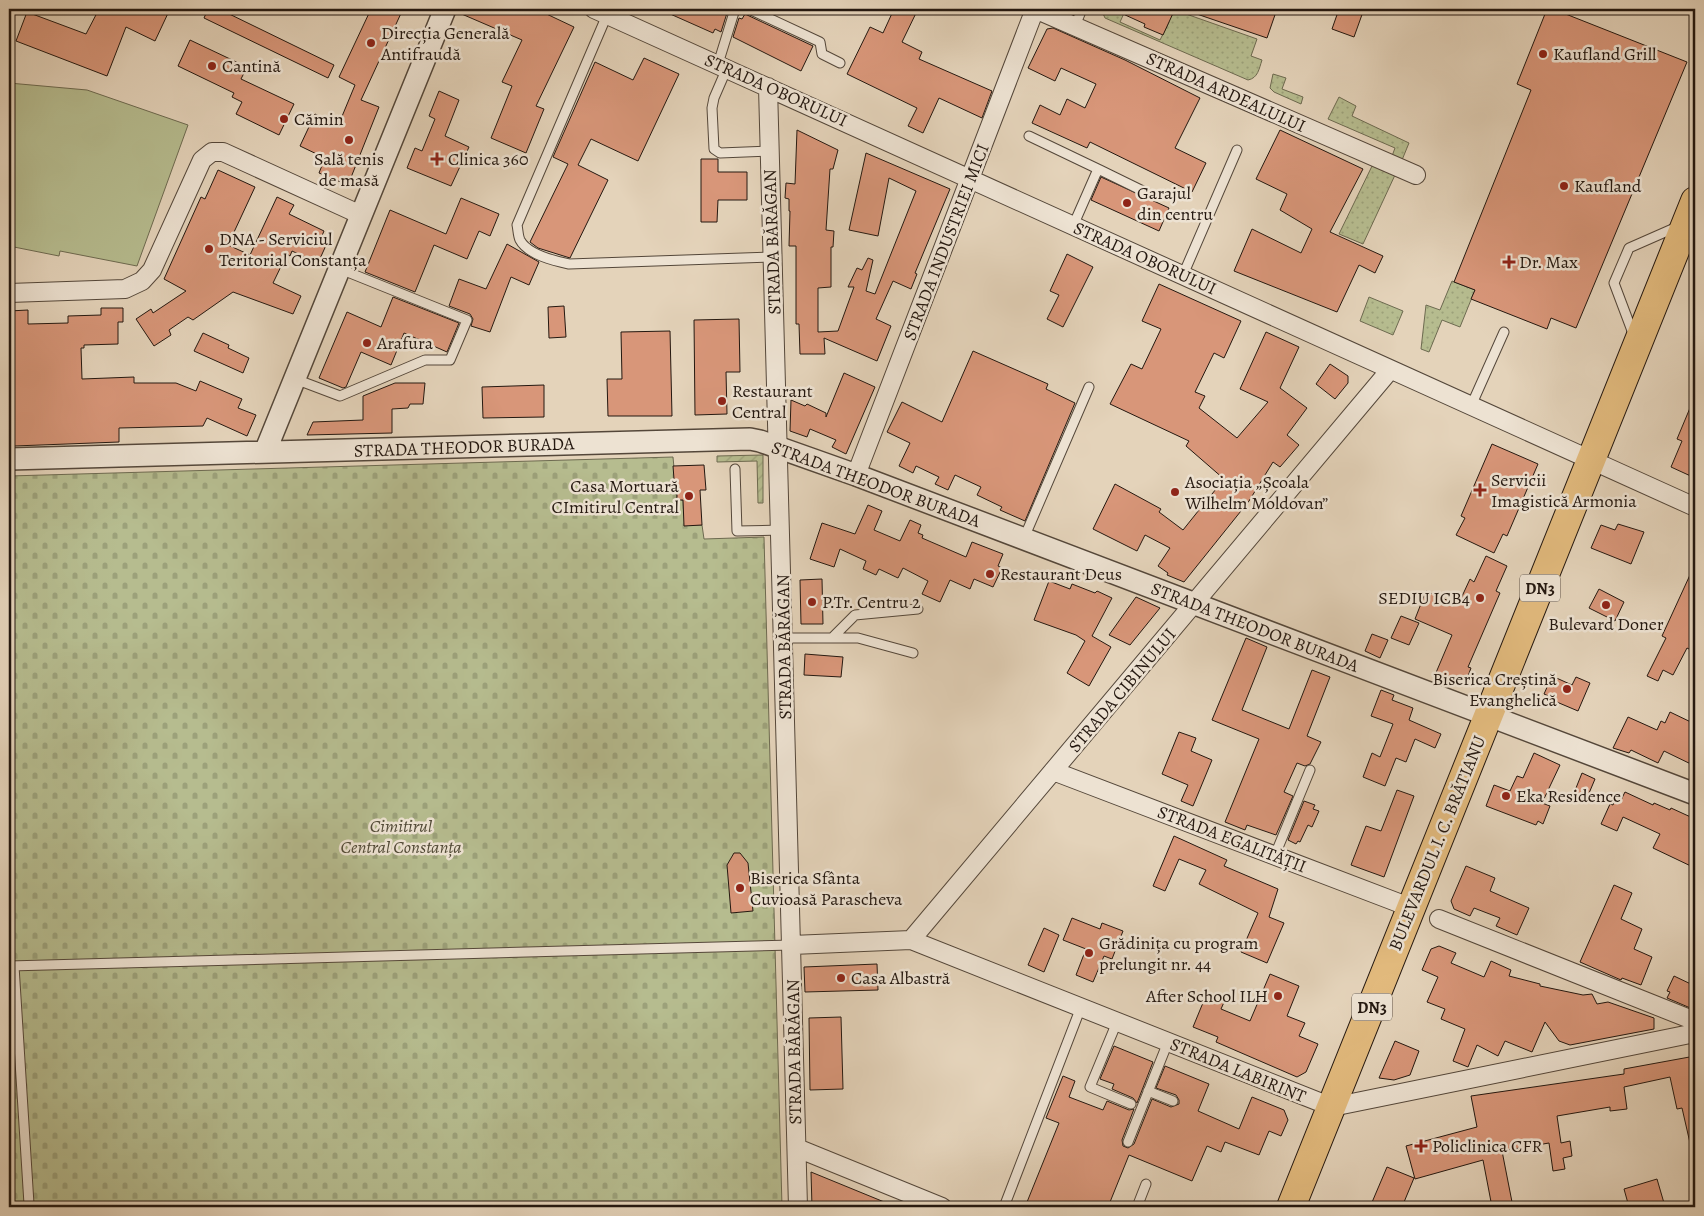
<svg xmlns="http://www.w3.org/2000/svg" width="1704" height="1216" viewBox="0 0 1704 1216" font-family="Alegreya,serif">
  <defs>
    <pattern id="grass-dots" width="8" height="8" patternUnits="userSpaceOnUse" patternTransform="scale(1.25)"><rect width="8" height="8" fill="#b6bc8f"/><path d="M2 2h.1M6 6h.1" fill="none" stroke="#9ca17a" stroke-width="1.8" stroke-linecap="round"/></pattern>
    <pattern id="cemetery-stones" width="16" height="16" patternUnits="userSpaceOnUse" patternTransform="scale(1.25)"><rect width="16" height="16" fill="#b6bc8f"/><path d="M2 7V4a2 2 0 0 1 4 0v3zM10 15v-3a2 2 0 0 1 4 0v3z" fill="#9ca17a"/></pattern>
    <pattern id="garden-furrows" width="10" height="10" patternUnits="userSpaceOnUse" patternTransform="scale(1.25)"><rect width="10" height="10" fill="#b6bc8f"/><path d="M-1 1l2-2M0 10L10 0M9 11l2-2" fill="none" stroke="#9ca17a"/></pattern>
  </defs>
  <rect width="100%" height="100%" fill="#e4d3ba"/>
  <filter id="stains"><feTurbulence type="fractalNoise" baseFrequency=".004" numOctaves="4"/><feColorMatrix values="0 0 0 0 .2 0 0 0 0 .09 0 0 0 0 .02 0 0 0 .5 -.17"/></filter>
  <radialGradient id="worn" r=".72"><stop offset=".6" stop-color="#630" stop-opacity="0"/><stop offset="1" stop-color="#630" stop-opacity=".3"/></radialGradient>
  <path fill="url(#grass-dots)" stroke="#6d6a50" d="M1101,9H1126L1120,22L1160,40L1169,22L1161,18L1165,9H1172L1257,39L1251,56L1262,60C1259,69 1258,78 1248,80L1105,18Z
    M1273,74L1286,78L1282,89L1303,97L1301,104L1274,92L1270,88Z
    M1339,97L1356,106L1352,116L1409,143L1402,160L1392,156L1395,148L1328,119Z
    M1373,164L1395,175L1363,244L1339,234Z
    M1452,281L1475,290L1460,327L1442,320L1429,352L1421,349L1426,305L1440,310Z
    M1369,297L1403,311L1393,335L1360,321Z"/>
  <path fill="url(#cemetery-stones)" stroke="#6d6a50" d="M673,457L677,500H683L685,525H702L704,539L764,537L782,1207H9V476Z"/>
  <path fill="url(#garden-furrows)" stroke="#6d6a50" d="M763,455V503H758L757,461L717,462V456Z"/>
  <path fill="#b6bc8f" stroke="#6d6a50" d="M9,83L87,90L188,125L137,266L60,251L59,256L9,246Z"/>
  <path fill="#d89679" stroke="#241810" d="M99,9H170L155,41L126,27L107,76L16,41L27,12L86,34Z
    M208,9H219L334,65L328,78L204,18Z
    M371,9H403L361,100L379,107L348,185L319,173L325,158L300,146L315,114L338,126L355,85L339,77Z
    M457,9H536L574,27L536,106L544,109L526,153L491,138L512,86L502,82L522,40L457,12Z
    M659,9H719L727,13L721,32L715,29L713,33Z
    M894,9H918L902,42L922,52L919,59L992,91L982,118L939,98L923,133L908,126L917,108L847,74L870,27L883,33Z
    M1112,9H1175L1163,35L1144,27L1145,24Z
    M1189,9H1277L1267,38L1188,11Z
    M1339,9H1364L1354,37L1332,29Z
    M1547,9H1553L1687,62L1576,328L1551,318L1547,329L1471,299L1475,290L1454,282L1531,90L1517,84Z
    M745,14L813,46L801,71L733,37L739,18L742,19Z
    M1053,28L1125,60L1200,98L1175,148L1206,163L1192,192L1090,142L1087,148L1032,123L1040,105L1060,115L1067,99L1085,108L1096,84L1061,68L1055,81L1028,68L1047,29Z
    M190,40L247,67L241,79L294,104L279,135L236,114L242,102L232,97L234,93L178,66Z
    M644,58L679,74L638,161L591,139L578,165L608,180L570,258L538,248L530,242L568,164L553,157L595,62L633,80Z
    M439,91L459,100L445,136L469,147L451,186L407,168L415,148L422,151L435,119L429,116Z
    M797,130L838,150L833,169H830L826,230L834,231L833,247H831V287L818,288V332L838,331L854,287H848L857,268L862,270L868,258L873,260L866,291L875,294L916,191L889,178L878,236L849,230L866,153L950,189L915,273L917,274L911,289L893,281L876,319L891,326L877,361L824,338L825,354H800L799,324H796V246H789L790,211H789V199L785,198L786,183L795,184Z
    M1280,130L1363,169L1330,232L1383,256L1375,273L1359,265L1337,312L1234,271L1252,229L1301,253L1312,229L1280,210L1287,194L1256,179Z
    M701,159H718V172H747V200H718L717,222H701Z
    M218,170L255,187L228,245L250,255L277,197L294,205L289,214L324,231L321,238L328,241L318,263L292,251L290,256L287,254L273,283L301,296L293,314L233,292L193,320L188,317L169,330L171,335L154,346L136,319L151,309L153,313L186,291L164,279L201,197L205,199Z
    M1101,177L1169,208L1159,231L1091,200Z
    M461,198L499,214L490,236L479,231L467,259L434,245L415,292L365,272L390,210L446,234Z
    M507,244L539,262L529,285L511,277L490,332L471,326L473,319L470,314L449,306L459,279L486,289Z
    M1067,254L1093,267L1063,327L1047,319L1059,295L1050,291Z
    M1159,284L1241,321L1224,358L1214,353L1195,392L1205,396L1199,408L1237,438L1268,402L1240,389L1266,332L1299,347L1280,388L1307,408L1287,435L1299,445L1280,467L1273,462L1249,501L1184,582L1167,575L1168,573L1158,566L1170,548L1145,535L1137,551L1093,529L1115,484L1161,509L1159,512L1183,530L1199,510L1194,506L1203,495L1208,499L1224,479L1186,446L1189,441L1110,404L1131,364L1142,369L1161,329L1142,321Z
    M393,297L459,323L447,352L404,333L391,365L361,352L346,387L343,388L319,378L347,312L381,327Z
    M564,306L566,337L549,338L548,307Z
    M101,308H123V322H118V344L84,345V348H81L82,379L134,377V383H176L196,391L200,381L242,399L238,408L256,415L247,436L207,418L203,426L119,428V442L14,446V437L9,438V311L28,310V324L68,323V316L101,315Z
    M739,319L740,372H726L727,414L695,415L694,320Z
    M670,331L672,416H608L607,379H622L621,332Z
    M203,333L229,345L228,348L249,358L243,373L194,351Z
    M973,351L1048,384L1046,389L1075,403L1025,521L1000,510L1002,507L977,495L981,487L955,475L948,490L935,484L939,477L916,466L913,473L899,466L910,443L887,432L902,402L942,422Z
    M1330,364L1348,376V383L1335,399L1316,384Z
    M844,373L875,387L846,454L832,447L836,440L810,429L807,437L790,431L791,400L805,406L807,404L826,413V417Z
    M395,383H425L423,404H410L408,408L392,409V433L307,435L313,422L363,420V396Z
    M544,385V417L483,418L482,387Z
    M1695,396V478L1671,467L1682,441L1677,439Z
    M1492,444L1538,464L1507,536L1503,534L1494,553L1456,535L1465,518L1461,516Z
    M704,465L706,490H700L702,525L684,526L683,500H677V492H675L673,466Z
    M868,505L882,511L874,530L900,541L910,520L921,525L918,533L923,535L922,538L966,557L972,542L1003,554L998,566L1002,568L993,587L974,579L970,589L950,580L940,602L922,594L928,581L903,568L898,578L879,569L876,575L863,569L866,561L840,549L834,567L810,559L822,523L855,534Z
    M1618,524L1644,532L1631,564L1591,548L1601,525L1615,530Z
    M1486,556L1507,566L1496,591L1500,593L1468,667L1471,668L1465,684L1458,685L1435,675L1452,635L1415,619L1426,591L1458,605L1470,579L1474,582Z
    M1695,564V652L1687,648L1673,675L1663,670L1658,681L1647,676L1666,638L1662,636Z
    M822,579L823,624H801L800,580Z
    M1049,581L1070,589L1072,584L1095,593L1097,591L1112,598L1092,636L1111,647L1089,686L1067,673L1085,641L1076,635L1034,620Z
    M1599,589L1624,602L1615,621L1589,608Z
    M1136,597L1160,608L1130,645L1109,635Z
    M1401,616L1419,623L1409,645L1391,638Z
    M1372,634L1388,640L1380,658L1365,651Z
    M1246,638L1267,647L1242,710L1289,729L1312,670L1330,677L1307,736L1321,742L1310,764L1305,766L1297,763L1284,792L1293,796L1276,835L1247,825L1245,830L1225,822L1259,739L1212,720Z
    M805,654L843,657L841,677L804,675Z
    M1552,676L1572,685L1576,677L1590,683L1578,711L1552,700L1553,698L1544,694Z
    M1381,690L1394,695L1392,700L1413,708L1409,720L1441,734L1435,748L1415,739L1406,762L1396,758L1385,786L1363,777L1372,753L1380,757L1393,724L1371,716Z
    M1670,712L1695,724V766L1664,751L1658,763L1631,750L1629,753L1613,748L1628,717L1657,730L1661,721L1665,723Z
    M1179,732L1196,738L1191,751L1212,760L1193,806L1181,801L1188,785L1162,774Z
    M1534,753L1560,765L1542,803L1550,806L1543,824L1538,821L1536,825L1486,806L1494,785L1510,791L1517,776L1523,778Z
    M1582,773L1595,779L1587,798L1574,793Z
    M1397,790L1414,796L1384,877L1351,865L1366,826L1381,831Z
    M1625,792L1653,805L1654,803L1670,810L1671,808L1695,819V868L1653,848L1660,834L1623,817L1617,831L1601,824L1610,804L1613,805L1616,798L1621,800Z
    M1304,801L1315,805L1313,809L1319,811L1312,827L1308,825L1300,842L1298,841L1296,844L1288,840Z
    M1174,836L1227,860L1224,866L1278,889L1269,917L1284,923L1267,963L1241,952L1258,913L1199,884L1206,870L1179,859L1165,891L1153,886Z
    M734,853H740L748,863L753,911L731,913L727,865Z
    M1466,866L1495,878L1490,891L1529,908L1517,935L1496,926L1500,918L1474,908L1470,916L1454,909L1451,901Z
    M1614,885L1632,893L1621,919L1642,929L1634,949L1652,957L1641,985L1622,978L1621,980L1580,962Z
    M1072,918L1100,929L1102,923L1123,931L1112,959L1104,956L1093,982L1076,975L1086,949L1063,940Z
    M1044,928L1059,935L1044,972L1028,965Z
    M1439,946L1456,953L1451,963L1484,977L1491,961L1511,970L1509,976L1540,984V986L1583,995L1592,994L1597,1004L1608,1002L1654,1018V1029L1570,1045L1559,1041L1545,1022L1532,1052L1505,1041L1498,1056L1477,1045L1468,1067L1453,1061L1465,1029L1441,1019L1445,1009L1427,1002L1438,977L1422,970L1431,949Z
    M877,964L878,990L805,992L804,967Z
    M1270,974L1299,986L1287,1016L1305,1023L1299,1036L1318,1044L1306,1072L1297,1077L1216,1042L1218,1037L1193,1027L1207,993L1225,1000L1221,1009L1250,1021Z
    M1674,976L1695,986V1010L1667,998L1670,992L1667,991Z
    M841,1017L843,1089L810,1090L809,1018Z
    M1395,1041L1419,1051L1410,1075L1394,1080L1379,1078Z
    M1114,1046L1153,1062L1137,1103L1133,1098L1112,1089L1114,1084L1100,1079Z
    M1695,1056V1142L1690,1143L1682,1108L1677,1109L1670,1077L1624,1087L1627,1109L1610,1111V1107L1557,1116L1561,1143L1570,1141L1572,1156L1563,1158L1565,1169L1553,1171L1549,1143L1502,1151L1513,1207H1492L1483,1160L1415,1179L1406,1146L1477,1127L1471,1096L1624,1074V1069Z
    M1165,1066L1209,1084L1198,1111L1239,1129L1252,1097L1284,1110L1288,1120L1281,1136L1269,1131L1259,1155L1225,1142L1221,1152L1207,1146L1192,1181L1129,1155L1108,1207H1025L1059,1123L1046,1118L1063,1076L1075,1081L1069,1097L1103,1110L1107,1101L1129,1110L1134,1109L1122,1140L1123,1146L1128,1148L1134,1144L1152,1099L1171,1107L1179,1104V1100L1176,1095L1156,1088Z
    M1387,1167L1414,1178L1402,1207H1370Z
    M811,1172L894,1206L893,1207H812Z
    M1657,1179L1664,1203L1652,1207H1629L1624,1189Z"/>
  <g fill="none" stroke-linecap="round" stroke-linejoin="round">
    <g stroke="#54473a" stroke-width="11">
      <path id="service" d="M749,9L820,42L822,54L840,63
        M607,15L517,225C518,229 518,236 520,240C528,255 555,261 569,264L772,257
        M1075,26L1082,9
        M718,64L735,9
        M727,68L714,98L712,108L714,149L720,153L769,151
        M1029,136L1098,169L1073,226
        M1098,169L1145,192
        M1183,275L1237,150
        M1634,336L1614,283L1629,248L1679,226
        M295,379L340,396L425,360H450L467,320L340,269
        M1471,406L1504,332
        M735,469L737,531L781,530
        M1024,538L1089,387
        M784,638H858L913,653
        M832,638L855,615L918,609
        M1275,855L1310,770
        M9,966L792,945
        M14,966L29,1204
        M1117,1022L1090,1087L1131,1104
        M1148,1091L1173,1101
        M1128,1142L1168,1042
        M1004,1207L1081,1007
        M1137,1207L1146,1184"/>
    </g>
    <g stroke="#54473a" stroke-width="20">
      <path id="minor" d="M594,9L1695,507
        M1035,9L1416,175
        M768,87L798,1207
        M9,293L125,289L142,281L152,270L202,160L212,152H223L361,215
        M856,475L1035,9
        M1053,771L1412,908
        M1439,919L1695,1021
        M911,940L1390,370
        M792,945L911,940L1332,1107L1695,1033
        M797,1148L942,1207"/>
    </g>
    <g stroke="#54473a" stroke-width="24">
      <path id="tertiary" d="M265,452L445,9
        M9,459L750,439L760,441L856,475L1695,794"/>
    </g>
    <g stroke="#241810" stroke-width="30">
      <path id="primary" d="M1291,1207L1695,201"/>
    </g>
    <use href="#service" stroke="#ede2d2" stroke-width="9"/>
    <use href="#minor" stroke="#ede2d2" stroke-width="18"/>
    <use href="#tertiary" stroke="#ede2d2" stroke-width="21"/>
    <use href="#primary" stroke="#e2ba7d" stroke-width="28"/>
  </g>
  <g fill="#8f2418" stroke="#ede2d2" stroke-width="2">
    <circle cx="371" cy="43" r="5"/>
    <circle cx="1543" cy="54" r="5"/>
    <circle cx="212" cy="66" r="5"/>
    <circle cx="284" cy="119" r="5"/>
    <circle cx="349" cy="140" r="5"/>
    <path d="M434.5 151.5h5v5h5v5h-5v5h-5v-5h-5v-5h5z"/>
    <circle cx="1564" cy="186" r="5"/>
    <circle cx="1127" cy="203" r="5"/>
    <circle cx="209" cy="249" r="5"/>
    <path d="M1506.5 254.5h5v5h5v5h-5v5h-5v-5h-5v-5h5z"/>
    <circle cx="367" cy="343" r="5"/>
    <circle cx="722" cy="401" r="5"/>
    <path d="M1477.5 482.5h5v5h5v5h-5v5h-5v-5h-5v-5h5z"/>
    <circle cx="1175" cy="492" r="5"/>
    <circle cx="689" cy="496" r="5"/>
    <circle cx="990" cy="574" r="5"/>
    <circle cx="1480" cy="598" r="5"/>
    <circle cx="812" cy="602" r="5"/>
    <circle cx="1606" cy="605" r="5"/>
    <circle cx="1567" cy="689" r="5"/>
    <circle cx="1506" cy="796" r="5"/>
    <circle cx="740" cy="888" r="5"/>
    <circle cx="1089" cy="953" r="5"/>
    <circle cx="841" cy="978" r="5"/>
    <circle cx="1278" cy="996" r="5"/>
    <path d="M1418.5 1138.5h5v5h5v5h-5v5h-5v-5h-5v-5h5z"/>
  </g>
  <g text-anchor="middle" stroke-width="5" stroke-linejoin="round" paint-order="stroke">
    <g fill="#ede2d2" stroke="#60554a" stroke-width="1">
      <rect x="1520" y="574.5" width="40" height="27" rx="4"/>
      <rect x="1352" y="993.5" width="40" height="27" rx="4"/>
    </g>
    <g font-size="16" font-weight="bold" fill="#241810">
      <text x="1540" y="594">DN3</text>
      <text x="1372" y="1013">DN3</text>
    </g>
    <g font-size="18" fill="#241810" stroke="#ede2d2" text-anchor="start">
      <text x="381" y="39">Direcția Generală<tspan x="381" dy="21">Antifraudă</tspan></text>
      <text x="1553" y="60">Kaufland Grill</text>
      <text x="222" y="72">Cantină</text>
      <text x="294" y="125">Cămin</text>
      <text x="349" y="165" text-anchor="middle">Sală tenis<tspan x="349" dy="21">de masă</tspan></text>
      <text x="448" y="165">Clinica 360</text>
      <text x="1574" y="192">Kaufland</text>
      <text x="1137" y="199">Garajul<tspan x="1137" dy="21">din centru</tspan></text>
      <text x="219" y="245">DNA - Serviciul<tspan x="219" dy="21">Teritorial Constanța</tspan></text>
      <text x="1519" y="268">Dr. Max</text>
      <text x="377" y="349">Arafura</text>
      <text x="732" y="397">Restaurant<tspan x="732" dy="21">Central</tspan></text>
      <text x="1491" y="486">Servicii<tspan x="1491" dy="21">Imagistică Armonia</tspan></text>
      <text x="1185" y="488">Asociația „Școala<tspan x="1185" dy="21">Wilhelm Moldovan”</tspan></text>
      <text x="679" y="492" text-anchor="end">Casa Mortuară<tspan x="679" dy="21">CImitirul Central</tspan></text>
      <text x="1000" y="580">Restaurant Deus</text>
      <text x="1470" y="604" text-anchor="end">SEDIU ICB4</text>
      <text x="822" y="608">P.Tr. Centru 2</text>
      <text x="1606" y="630" text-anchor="middle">Bulevard Doner</text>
      <text x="1557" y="685" text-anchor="end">Biserica Creștină<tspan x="1557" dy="21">Evanghelică</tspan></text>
      <text x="1516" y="802">Eka Residence</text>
      <text x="750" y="884">Biserica Sfânta<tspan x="750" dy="21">Cuvioasă Parascheva</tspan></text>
      <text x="1099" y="949">Grădinița cu program<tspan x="1099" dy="21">prelungit nr. 44</tspan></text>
      <text x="851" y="984">Casa Albastră</text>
      <text x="1268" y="1002" text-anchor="end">After School ILH</text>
      <text x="1432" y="1152">Policlinica CFR</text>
    </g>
    <g font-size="18" fill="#241810" stroke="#ede2d2">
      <text transform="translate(776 90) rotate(24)" y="6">STRADA OBORULUI</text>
      <text transform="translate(1226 92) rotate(24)" y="6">STRADA ARDEALULUI</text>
      <text transform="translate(772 242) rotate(-92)" y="6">STRADA BĂRĂGAN</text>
      <text transform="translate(946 242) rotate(-69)" y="6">STRADA INDUSTRIEI MICI</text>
      <text transform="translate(1145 258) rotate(24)" y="6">STRADA OBORULUI</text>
      <text transform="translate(464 447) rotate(-2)" y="6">STRADA THEODOR BURADA</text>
      <text transform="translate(876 484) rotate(20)" y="6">STRADA THEODOR BURADA</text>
      <text transform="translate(1255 627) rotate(21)" y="6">STRADA THEODOR BURADA</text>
      <text transform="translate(784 647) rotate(-91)" y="6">STRADA BĂRĂGAN</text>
      <text transform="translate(1122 690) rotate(-50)" y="6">STRADA CIBINULUI</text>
      <text transform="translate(1232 839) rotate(21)" y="6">STRADA EGALITĂȚII</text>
      <text transform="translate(1437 843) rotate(-68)" y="6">BULEVARDUL I. C. BRĂTIANU</text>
      <text transform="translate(794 1052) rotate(-91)" y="6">STRADA BĂRĂGAN</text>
      <text transform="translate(1238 1070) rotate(22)" y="6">STRADA LABIRINT</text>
    </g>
    <g font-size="18" font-style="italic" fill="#504936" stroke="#ede2d2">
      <text x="401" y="832">Cimitirul<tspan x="401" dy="21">Central Constanța</tspan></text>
    </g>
  </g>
  <rect width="1704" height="1216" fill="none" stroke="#e4d3ba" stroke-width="30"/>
  <rect x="10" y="10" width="1684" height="1196" fill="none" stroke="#241810" stroke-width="2.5"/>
  <rect x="15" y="15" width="1674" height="1186" fill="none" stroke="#241810"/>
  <rect width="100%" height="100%" filter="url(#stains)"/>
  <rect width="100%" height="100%" fill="url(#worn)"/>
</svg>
